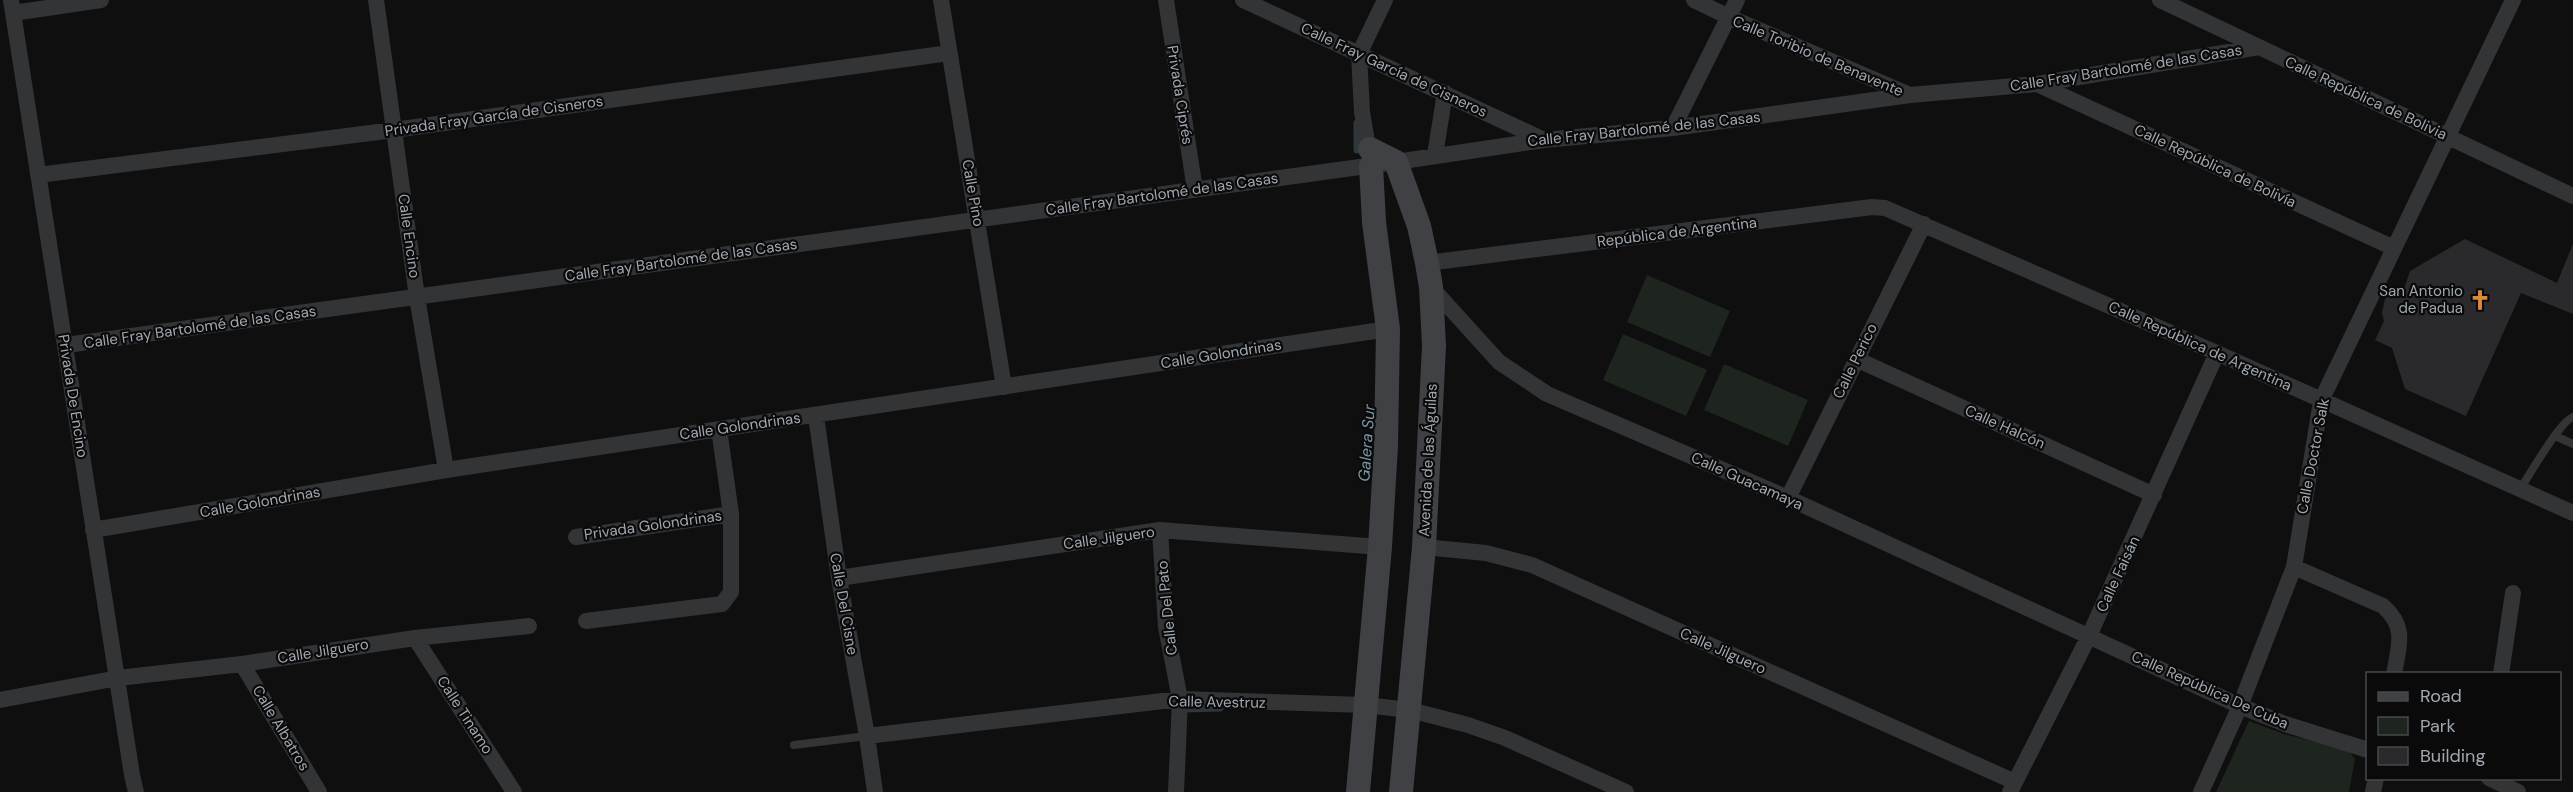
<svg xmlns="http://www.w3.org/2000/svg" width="2573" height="792" viewBox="0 0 2573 792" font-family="'DM Sans',sans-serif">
  <rect width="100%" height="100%" fill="#0f0f10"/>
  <path fill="#1e241e" d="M1647,275L1730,311L1710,357L1627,322Z
    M1623,334L1707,370L1686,416L1603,380Z
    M1724,364L1808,400L1788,446L1704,410Z
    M2249,721L2284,734L2347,749L2355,759L2349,792H2216Z"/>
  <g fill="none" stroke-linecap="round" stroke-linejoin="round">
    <path stroke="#2e383b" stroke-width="7" d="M1357,123V150
      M1183,712V709L1220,708"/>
  </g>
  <path fill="#2a2a2c" d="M2465,239L2557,283L2573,244V314L2521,293L2466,416L2405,389L2392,348L2375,340L2384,321L2382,313L2385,299L2395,290L2404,289L2410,271Z"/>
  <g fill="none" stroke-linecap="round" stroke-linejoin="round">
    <path stroke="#323436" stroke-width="8" d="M2555,436L2573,444
      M2520,489C2529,476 2560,421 2573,417
      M794,745L867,736"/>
    <path stroke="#323436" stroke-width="16" d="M11,0L132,775L136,792
      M376,0L417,297L446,470
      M941,0L1004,387
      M1166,0L1195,190
      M1243,0L1544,140
      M1694,0L1729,17L1910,95
      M2160,0L2573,196
      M13,13L101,0
      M2037,84L2394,248
      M1673,128L1737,0
      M1435,155L1445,93
      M1370,159L1362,112L1359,54L1385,0
      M38,175L394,130L949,53
      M1427,263L1872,207L1885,208L2217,353L2573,513
      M1431,287L1499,362L1547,394L1788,498L2240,706L2288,725L2368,750
      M66,345L1396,162L1544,140L1673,128L1910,95L2037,84L2259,47
      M1856,359L2154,495
      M816,416L839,578L867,736L875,792
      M1788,498L1924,224
      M93,530L446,470L1388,329
      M1160,530L1166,627L1180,699L1176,792
      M576,537L731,514
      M1424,547L1486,553L1532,565L2015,782
      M2294,567L2383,606C2407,627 2399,645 2394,674
      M839,578L1160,530L1380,547
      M586,621L722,604L731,592V514L719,429
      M415,638L514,792
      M242,664L319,792
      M2501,674L2513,593
      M0,700L118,678L242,664L415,638L529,626
      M867,736L1180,699L1365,705L1410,710L1468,725L1505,738L1626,792
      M2489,778L2518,792
      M2010,792L2089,636L2217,353
      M2201,792L2240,706L2294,567L2321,401L2513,0
      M2373,792L2376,778"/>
    <path stroke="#3f4144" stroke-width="24" d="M1370,149L1396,162L1419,226L1427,263L1431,287L1434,346L1424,547L1401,792
      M1358,792L1380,547L1386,446L1388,329L1374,222L1371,166"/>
  </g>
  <defs>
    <g id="church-bare" transform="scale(1.62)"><path d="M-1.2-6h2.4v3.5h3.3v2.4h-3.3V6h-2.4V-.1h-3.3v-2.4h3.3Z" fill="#db8a3b" stroke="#0a0a0b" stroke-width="2.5" paint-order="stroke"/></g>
  </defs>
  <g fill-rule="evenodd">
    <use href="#church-bare" x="2480" y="300"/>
  </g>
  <g text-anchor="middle" stroke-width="4.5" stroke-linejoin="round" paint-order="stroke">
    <g font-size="15" fill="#a1a8af" stroke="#0a0a0b">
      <text transform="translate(1818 56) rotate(23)" y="5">Calle Toribio de Benavente</text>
      <text transform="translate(2126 68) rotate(-9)" y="5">Calle Fray Bartolomé de las Casas</text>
      <text transform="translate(1394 70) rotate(25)" y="5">Calle Fray García de Cisneros</text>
      <text transform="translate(1180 95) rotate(81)" y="5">Privada Ciprés</text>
      <text transform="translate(2366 98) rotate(25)" y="5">Calle República de Bolivia</text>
      <text transform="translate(494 116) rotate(-8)" y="5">Privada Fray García de Cisneros</text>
      <text transform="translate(1644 129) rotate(-6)" y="5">Calle Fray Bartolomé de las Casas</text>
      <text transform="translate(2215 166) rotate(25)" y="5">Calle República de Bolivía</text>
      <text transform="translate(973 193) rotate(80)" y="5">Calle Pino</text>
      <text transform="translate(1162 194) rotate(-8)" y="5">Calle Fray Bartolomé de las Casas</text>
      <text transform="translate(1677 232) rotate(-7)" y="5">República de Argentina</text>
      <text transform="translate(409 236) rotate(82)" y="5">Calle Encino</text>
      <text transform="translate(681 260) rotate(-8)" y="5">Calle Fray Bartolomé de las Casas</text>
      <text transform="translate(200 327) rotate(-8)" y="5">Calle Fray Bartolomé de las Casas</text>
      <text transform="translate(2200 346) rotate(24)" y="5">Calle República de Argentina</text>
      <text transform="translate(1221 354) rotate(-9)" y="5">Calle Golondrinas</text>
      <text transform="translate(1855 361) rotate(-64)" y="5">Calle Perico</text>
      <text transform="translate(73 396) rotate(81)" y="5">Privada De Encino</text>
      <text transform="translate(740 426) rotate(-8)" y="5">Calle Golondrinas</text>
      <text transform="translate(2005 427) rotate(24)" y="5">Calle Halcón</text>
      <text transform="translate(2313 456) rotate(-79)" y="5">Calle Doctor Salk</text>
      <text transform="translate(1428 460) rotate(-87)" y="5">Avenida de las Águilas</text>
      <text transform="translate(1747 481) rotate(24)" y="5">Calle Guacamaya</text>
      <text transform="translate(260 502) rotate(-10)" y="5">Calle Golondrinas</text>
      <text transform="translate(653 525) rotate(-8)" y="5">Privada Golondrinas</text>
      <text transform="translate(1109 538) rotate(-8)" y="5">Calle Jilguero</text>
      <text transform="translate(2118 574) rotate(-65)" y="5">Calle Faisán</text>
      <text transform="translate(844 604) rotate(80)" y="5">Calle Del Cisne</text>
      <text transform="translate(1167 608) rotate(-96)" y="5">Calle Del Pato</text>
      <text transform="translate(323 651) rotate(-9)" y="5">Calle Jilguero</text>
      <text transform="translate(1723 651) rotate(24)" y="5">Calle Jilguero</text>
      <text transform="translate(2210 690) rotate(24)" y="5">Calle República De Cuba</text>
      <text transform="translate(1217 702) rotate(1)" y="5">Calle Avestruz</text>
      <text transform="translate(465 715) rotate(57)" y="5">Calle Tinamo</text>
      <text transform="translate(281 728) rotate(59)" y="5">Calle Albatros</text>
    </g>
    <g font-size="15" fill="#a1a8af" stroke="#0a0a0b" text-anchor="end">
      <text x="2463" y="296">San Antonio<tspan x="2463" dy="17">de Padua</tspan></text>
    </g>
    <g font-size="16" font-style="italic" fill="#7b9aa7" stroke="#0a0a0b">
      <text transform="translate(1366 443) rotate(-86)" y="6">Galera Sur</text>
    </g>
  </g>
  <rect x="2366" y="672" width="195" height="108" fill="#0a0a0b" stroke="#46494d" stroke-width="1.5"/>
  <rect x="2378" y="692" width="30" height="9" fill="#3f4144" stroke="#46494d" stroke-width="1.5"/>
  <text x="2420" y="702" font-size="18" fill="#a1a8af">Road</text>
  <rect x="2378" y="717" width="30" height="18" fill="#1e241e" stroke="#46494d" stroke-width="1.5"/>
  <text x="2420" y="732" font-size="18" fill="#a1a8af">Park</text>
  <rect x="2378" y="747" width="30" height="18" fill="#2a2a2c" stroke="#46494d" stroke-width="1.5"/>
  <text x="2420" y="762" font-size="18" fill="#a1a8af">Building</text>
</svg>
